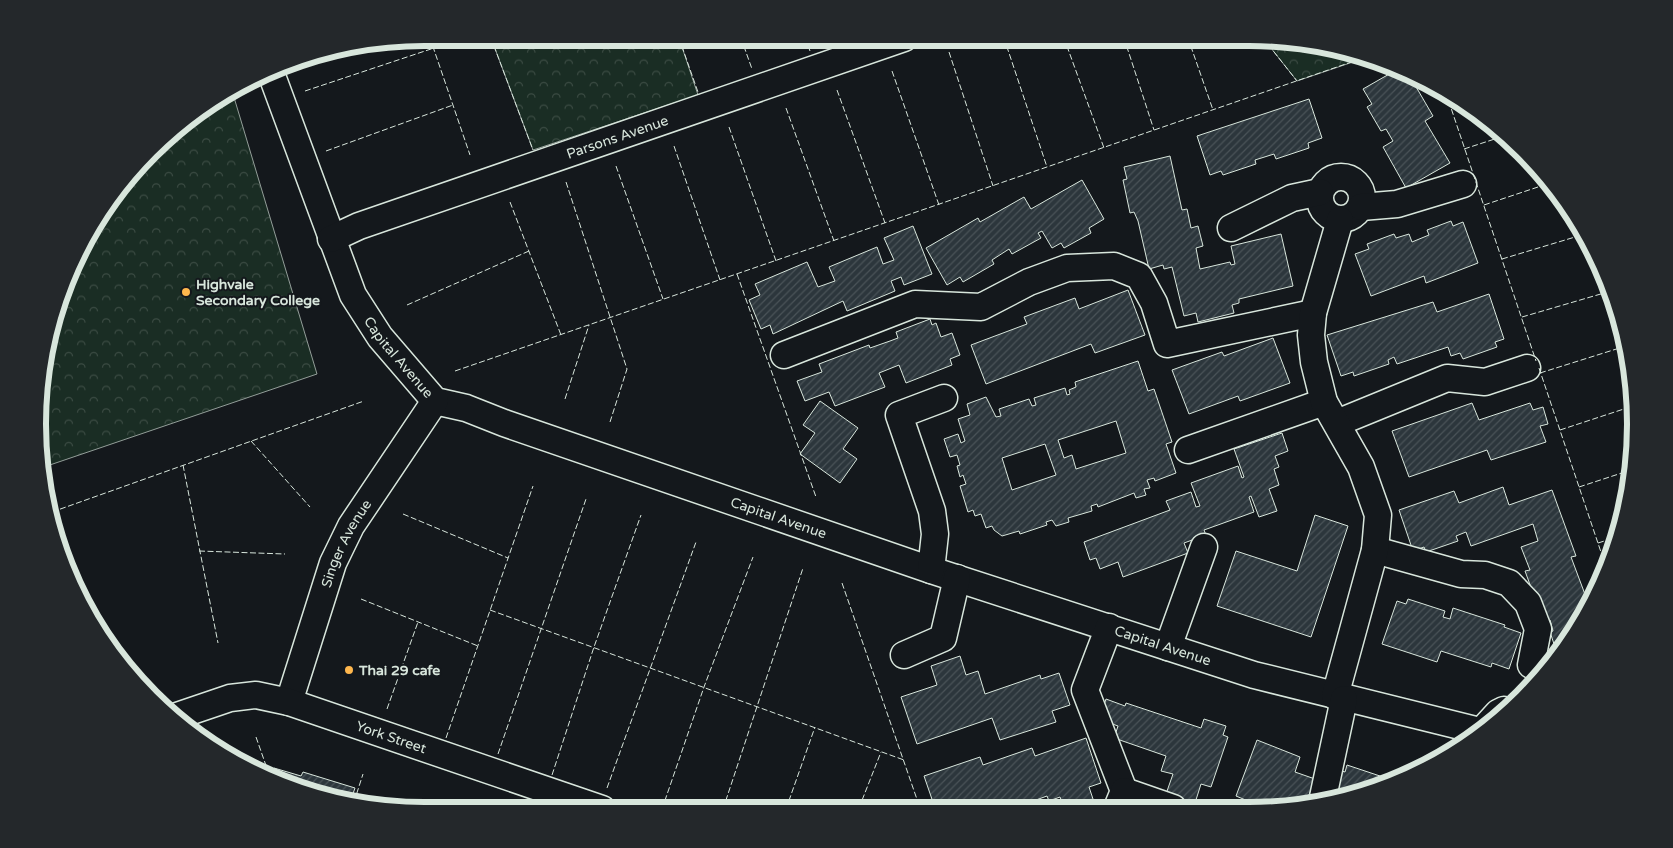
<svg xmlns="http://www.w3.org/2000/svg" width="1673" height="848" viewBox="0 0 1673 848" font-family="'Varela Round',sans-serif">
  <defs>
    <pattern id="park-crowns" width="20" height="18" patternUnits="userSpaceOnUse" patternTransform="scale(1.25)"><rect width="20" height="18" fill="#1a2d24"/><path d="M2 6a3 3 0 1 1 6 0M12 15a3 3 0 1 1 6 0" fill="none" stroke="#3b4b43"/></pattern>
    <pattern id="building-hatch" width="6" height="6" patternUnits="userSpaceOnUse" patternTransform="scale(1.25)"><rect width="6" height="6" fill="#2c363c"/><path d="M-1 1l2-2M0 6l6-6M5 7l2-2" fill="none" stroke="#4a5358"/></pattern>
  </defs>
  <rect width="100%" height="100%" fill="#14181c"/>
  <path fill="url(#park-crowns)" stroke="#939e99" d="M491,38H679L698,95L533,150Z
    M1263,38L1343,50L1353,62L1297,81Z
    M233,94L317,374L41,468L45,348L67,276L102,210L188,118Z"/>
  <path fill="url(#building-hatch)" stroke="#d8e6dc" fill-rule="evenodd" d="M1398,69L1408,73L1433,116L1425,121L1450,163L1406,188L1383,147L1393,141L1386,129L1381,131L1367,107L1372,104L1363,89Z
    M1309,99L1322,138L1308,143L1309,148L1276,159L1274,154L1255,160L1256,164L1223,175L1221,171L1210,175L1197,136Z
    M1170,156L1182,210L1187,209L1191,228L1198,226L1203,246L1196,248L1200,269L1230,262L1231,265L1235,264L1231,246L1281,234L1293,286L1239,299V303L1232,305L1234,313L1198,322L1196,313L1184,316L1172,267L1164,269L1163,265L1149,269L1138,221L1134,212L1130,213L1123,180L1127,179L1124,167Z
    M1082,180L1104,219L1089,228L1091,233L1064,248L1061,243L1052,248L1042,231L1038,233L1041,238L1012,254L1009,249L992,260L994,264L963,282L960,277L947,285L926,248L978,218L980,222L1024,197L1031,209Z
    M1451,221L1453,226L1463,222L1478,263L1426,283L1424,276L1371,296L1355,254L1369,249L1367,244L1394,234L1396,238L1409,234L1412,242L1429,235L1427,230Z
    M913,226L932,274L904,285L901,277L891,281L895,291L847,311L843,301L773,334L770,325L761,329L749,300L760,295L755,284L807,262L818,287L835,281L829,267L877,247L883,264L894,260L884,238Z
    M1128,290L1145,335L1095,353L1091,344L986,384L971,345L1027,324L1024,317L1075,298L1079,309Z
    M1489,294L1504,339L1495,342L1497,347L1463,359L1460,353L1451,356L1448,347L1397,364L1394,357L1388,360L1389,364L1354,376L1353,372L1341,376L1327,335L1433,302L1437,312Z
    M930,319L932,325L936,323L941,337L952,333L960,355L950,359L952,365L906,383L899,365L879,373L885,387L835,406L829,392L805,401L797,381L822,372L819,364L869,345L870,348L890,341L898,338L896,332Z
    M1273,338L1290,383L1240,401L1238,396L1189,414L1172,370L1222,352L1224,356Z
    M1138,361L1148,391L1154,389L1172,442L1166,444L1176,473L1155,481L1154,478L1147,480L1150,488L1144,489L1146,495L1136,498L1134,493L1098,507L1097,504L1091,506L1092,511L1068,518L1069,522L1056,526L1052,520L1046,522L1047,525L1020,534L1019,531L1002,536L994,530L992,526L986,528L981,514L975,516L973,510L968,512L960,486L966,484L963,475L960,477L957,466L960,465L957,455L950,457L944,439L958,434L961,443L965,441L958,419L970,415L967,404L986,397L996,417L1001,416L999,409L1029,399L1032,406L1036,405L1034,398L1065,388L1067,395L1070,394L1069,390L1076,387L1075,382ZM1116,421L1126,453L1076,469L1072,455L1064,458L1058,440ZM1045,444L1056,475L1012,490L1002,458Z
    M820,401L858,428L843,449L857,459L840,483L800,454L815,433L803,425Z
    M1472,403L1479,420L1530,403L1533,410L1543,407L1548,424L1540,426L1546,442L1491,460L1487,450L1409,477L1392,431Z
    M1282,433L1288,451L1275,456L1279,467L1274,469L1279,485L1269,489L1277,511L1259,517L1251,496L1249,497L1254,512L1204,530L1206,535L1184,543L1188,553L1123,577L1118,562L1100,569L1096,558L1090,560L1084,542L1170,510L1166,501L1191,492L1196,507L1200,506L1191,483L1238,466L1242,478L1244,477L1234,449Z
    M1503,487L1509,505L1552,490L1576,556L1571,557L1589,605L1557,653L1550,632L1553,631L1550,620L1544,623L1525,571L1530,570L1521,547L1538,541L1533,524L1471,546L1466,532L1456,536L1458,541L1426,552L1424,547L1413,551L1399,510L1454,491L1459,503Z
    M1315,515L1348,526L1311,637L1217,606L1236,551L1297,571Z
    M1408,599L1445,611L1443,617L1450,619L1453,608L1505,625L1504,627L1521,633L1509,669L1492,663L1491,667L1441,651L1437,662L1382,644L1397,601L1406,604Z
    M960,656L966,675L978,671L985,694L1040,675L1041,679L1059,673L1070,705L1052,711L1056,722L1000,740L992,718L917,744L901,697L937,685L931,666Z
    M1106,699L1125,706L1126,703L1201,728L1204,719L1226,726L1223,735L1228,737L1211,787L1201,784L1195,803L1166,794L1173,774L1161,771L1166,756L1114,738L1118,726L1099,719Z
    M1086,738L1101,783L1089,787L1096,808H1064L1060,797L1049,801L1047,796L1036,800L1039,808H996L995,804L984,808H935L924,776L980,757L983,765L1032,748L1035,756Z
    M1257,740L1300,757L1295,772L1315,779L1305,806L1289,800L1286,807H1245L1248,801L1236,796Z
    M1347,765L1383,777L1380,784L1383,785L1374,790L1332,800L1342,771L1345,772Z
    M274,768L301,776L303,772L355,788L350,802L324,797L271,777Z"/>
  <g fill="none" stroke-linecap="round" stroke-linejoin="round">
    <g stroke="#d8e6dc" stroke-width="29">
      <g id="minor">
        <path id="s1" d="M271,73L353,295L380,337L435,401L466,408L504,423L931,570L1254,675L1480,731"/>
        <circle cx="1341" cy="198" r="21"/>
        <path d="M1361,207L1397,204L1463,184"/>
        <path d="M1231,228L1292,198L1320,192"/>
        <path id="s2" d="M331,239L359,226L904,38"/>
        <path d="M784,355L915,304L981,307L1029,282L1067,268L1114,266L1139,276L1154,303L1167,344L1313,313"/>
        <path d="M1337,423L1447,378L1485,382L1527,368"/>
        <path d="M1188,450L1324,402"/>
        <path d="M1375,550L1461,574L1485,575L1509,583L1528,603L1538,629L1531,665"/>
        <path d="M931,570L935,534L932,511L899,415L944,398"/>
        <path d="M1109,627L1085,690L1124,791L1117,808"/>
        <path d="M1168,647L1204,547"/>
        <path d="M904,655L943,638L957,578"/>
        <path d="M1335,696L1375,550L1378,515L1361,467L1324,402L1314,362L1311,335L1313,313L1340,220"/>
        <path id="s3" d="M289,702L333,563L351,526L435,401"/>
        <path id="s4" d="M177,716L230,698L256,695L289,702L602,809"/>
        <path d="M1487,725L1498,713L1504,710"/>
        <path d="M1124,791L1173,808"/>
        <path d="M1322,802L1344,699"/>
      </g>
    </g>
    <use href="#minor" stroke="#14181c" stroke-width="26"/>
    <path stroke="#d8e6dc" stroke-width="1" stroke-dasharray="6 2.5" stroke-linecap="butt" d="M430,38L470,155
      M491,38L533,150
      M679,38L699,95
      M741,38L752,69
      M805,38L810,51
      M1004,38L1047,167
      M1064,38L1104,148
      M1124,38L1154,130
      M1188,38L1213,110
      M1263,38L1297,81
      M1343,50L1353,62
      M949,52L993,186
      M892,71L939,205
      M837,90L885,223
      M305,91L434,48
      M1446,93L1536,361
      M786,108L834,241
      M729,127L776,261
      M674,146L720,280
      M1464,149L1504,136
      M326,151L453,105
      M616,166L663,299
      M566,182L627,369L610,422
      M510,202L561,335
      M1484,205L1550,183
      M1502,259L1585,234
      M737,274L816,497
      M407,305L529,251
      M1522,317L1611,291
      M1539,368L1606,567
      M455,371L1366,57
      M1540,373L1626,346
      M565,399L589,325
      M1560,430L1633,406
      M251,441L310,507
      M183,465L218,643
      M1579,487L1631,470
      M52,512L364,401
      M403,514L508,558
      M1598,543L1617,537
      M199,551L285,554
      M842,583L920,808
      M361,599L478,646
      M490,610L904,760
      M387,709L418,622
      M256,737L270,777
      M446,738L533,486
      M498,754L586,499
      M552,775L594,647L641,515
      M607,788L696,542
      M354,802L363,774
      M859,808L881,752
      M662,809L704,687L753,557
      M723,809L803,568
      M786,809L815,727
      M411,810L413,802"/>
  </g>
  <g fill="#ffb74d" stroke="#14181c" stroke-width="2">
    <circle cx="186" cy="292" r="5"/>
    <circle cx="349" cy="670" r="5"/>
  </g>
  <g text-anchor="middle" stroke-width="4" stroke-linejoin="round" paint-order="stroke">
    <g font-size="14" fill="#d8e6dc" stroke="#14181c">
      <text dy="5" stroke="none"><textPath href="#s2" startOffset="304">Parsons Avenue</textPath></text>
      <text dy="5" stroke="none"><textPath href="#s1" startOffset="314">Capital Avenue</textPath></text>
      <text dy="5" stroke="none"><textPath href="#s1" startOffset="734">Capital Avenue</textPath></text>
      <text dy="5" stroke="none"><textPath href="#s3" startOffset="169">Singer Avenue</textPath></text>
      <text dy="5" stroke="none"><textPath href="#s1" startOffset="1139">Capital Avenue</textPath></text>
      <text dy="5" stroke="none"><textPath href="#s4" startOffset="224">York Street</textPath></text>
    </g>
    <g font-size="14" font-weight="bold" fill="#d8e6dc" stroke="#14181c" text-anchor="start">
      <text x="196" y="289">Highvale<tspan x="196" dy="16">Secondary College</tspan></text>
      <text x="359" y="675">Thai 29 cafe</text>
    </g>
  </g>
  <path d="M0 0H1673V848H0ZM424 46H1249A378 378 0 0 1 1627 424V424A378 378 0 0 1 1249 802H424A378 378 0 0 1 46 424V424A378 378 0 0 1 424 46Z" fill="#24282b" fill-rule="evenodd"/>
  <path fill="none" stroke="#d8e6dc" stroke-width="6" d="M424 46H1249A378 378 0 0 1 1627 424V424A378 378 0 0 1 1249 802H424A378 378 0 0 1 46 424V424A378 378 0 0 1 424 46Z"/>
</svg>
